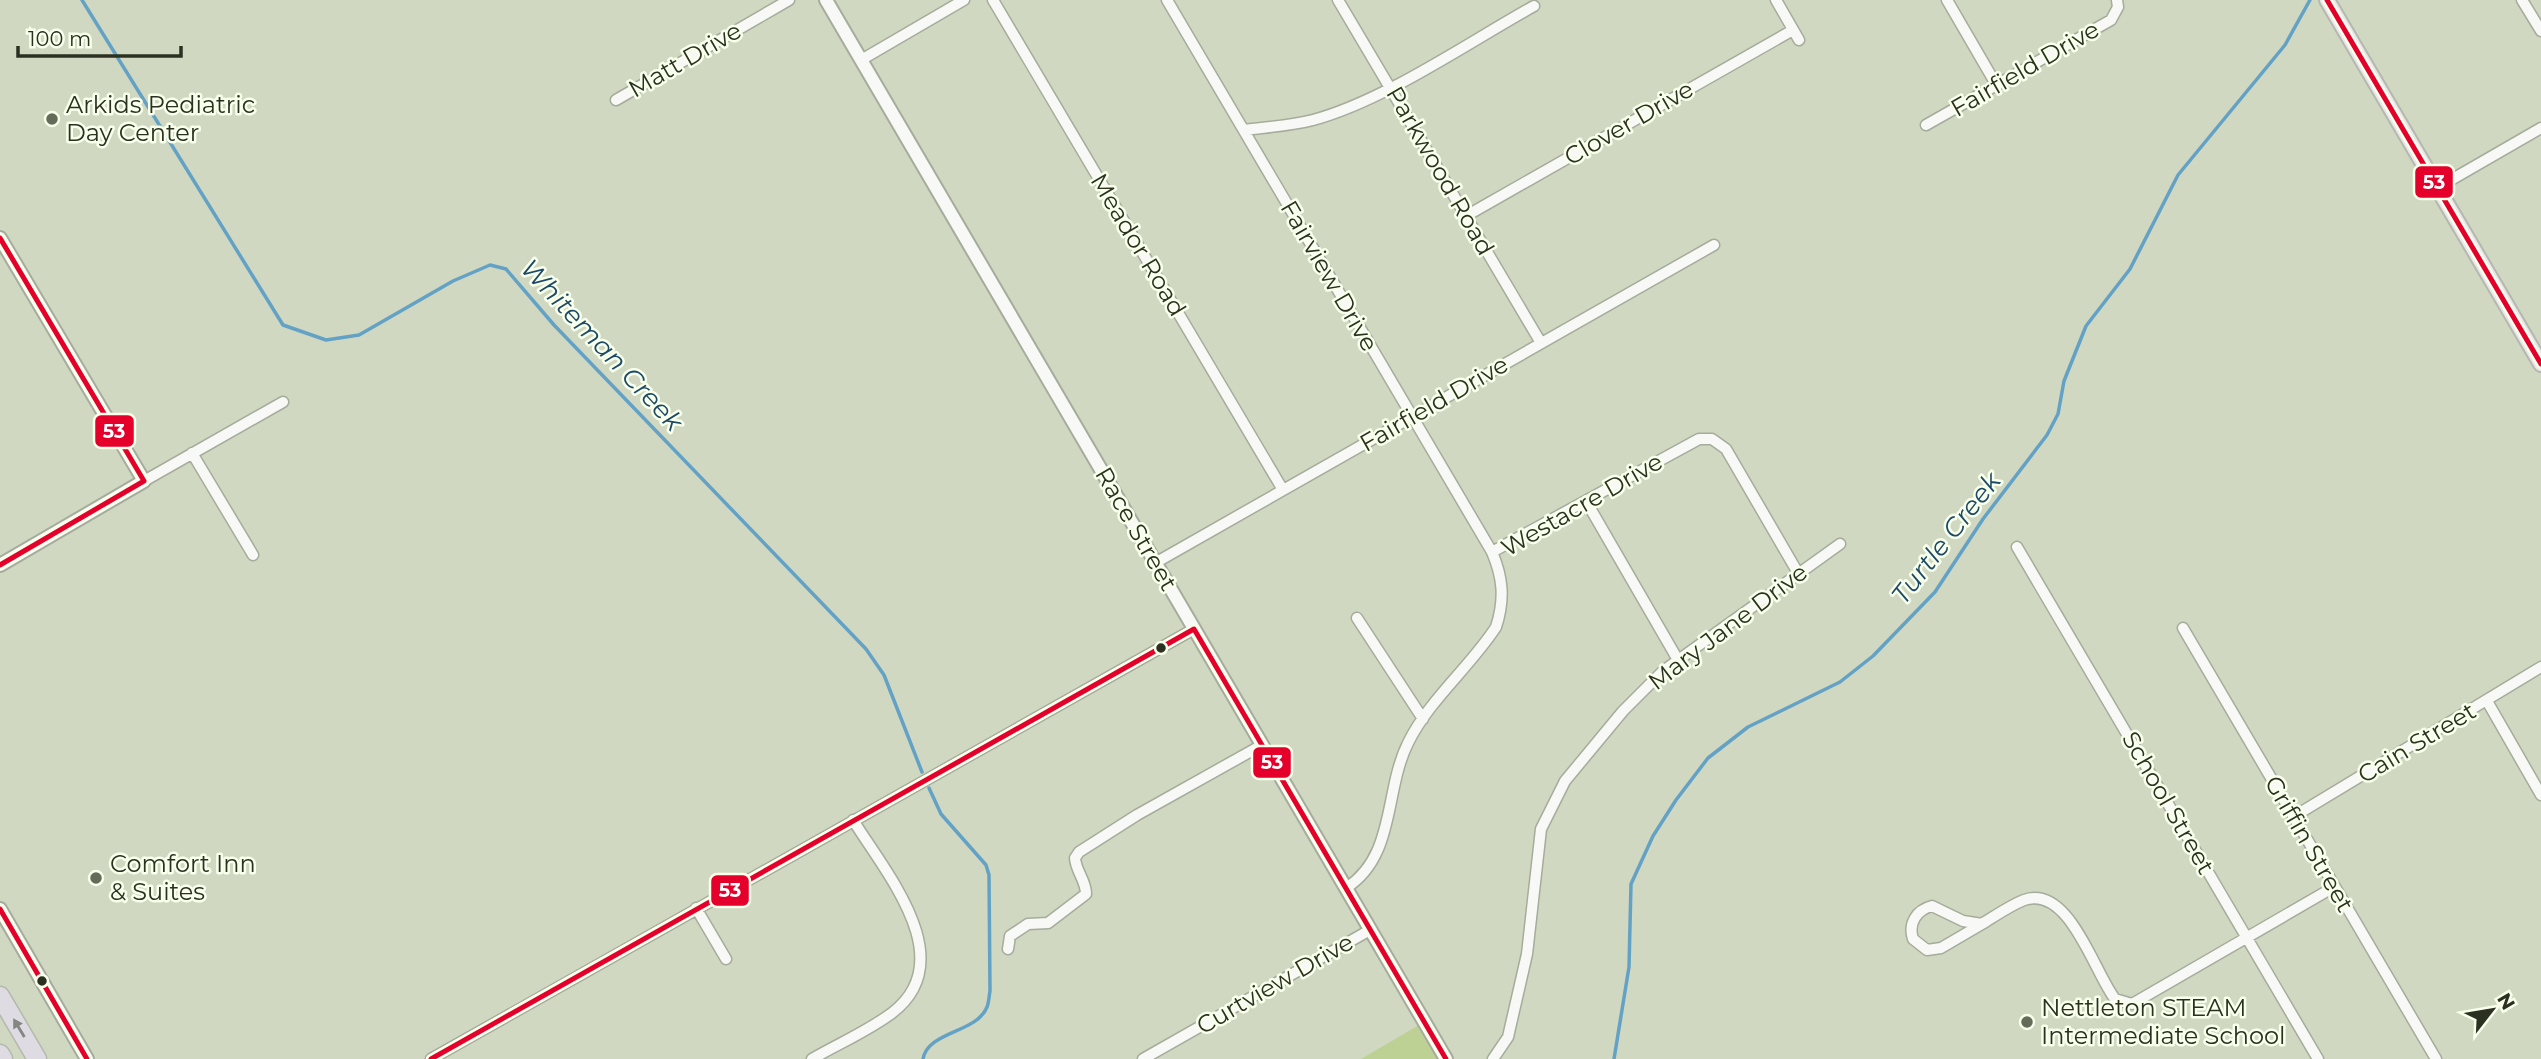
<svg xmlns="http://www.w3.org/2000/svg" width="2541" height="1059" viewBox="0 0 2541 1059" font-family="Montserrat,sans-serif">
  <rect width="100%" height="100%" fill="#d0d8c2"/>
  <path fill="#bed194" d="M1424,1022L1446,1059H1361Z"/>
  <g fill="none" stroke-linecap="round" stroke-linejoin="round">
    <path stroke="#64a2c5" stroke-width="3.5" d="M82,0L283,325L326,340L359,335L453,281L490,265L506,269L554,325L866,649L884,675L922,772
      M923,1059C928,1031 977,1033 987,1007C989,1002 989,996 990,991L989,875L986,865L941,814L929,788
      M1614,1059L1629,967L1631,884L1653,836L1676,800L1708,758L1748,727L1840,682L1873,656L1935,592L1983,519L2047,435L2058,414L2064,381L2086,326L2130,269L2178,175L2285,45L2310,0"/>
    <g stroke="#a6ac9b" stroke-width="13">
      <path id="minor" d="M993,0L1283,490
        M1167,0L1492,552C1503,578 1505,599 1496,627C1470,667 1429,700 1408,743C1384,791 1396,856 1346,888
        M1338,0L1541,343
        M1776,0L1799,40
        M1947,0L1997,86
        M2522,0L2541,31
        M861,60L964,0
        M616,100L789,0
        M1926,125L2111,20L2118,7L2117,0
        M1244,130C1267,127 1290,126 1313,120C1384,101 1469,42 1534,6
        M2437,188L2541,128
        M1466,216L1793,30
        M192,453L253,555
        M144,481L283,402
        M1586,501L1678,660
        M2017,547L2318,1059
        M1492,552L1699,439H1712L1726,449L1798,573
        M1155,563L1714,245
        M1357,618L1423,719
        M2183,628L2436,1059
        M2487,701L2541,795
        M2293,817L2541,667
        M1932,906L1963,921L1982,924L1941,948L1927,950L1913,939C1908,924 1916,910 1932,906Z
        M696,908L726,959
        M1982,924C1995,916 2009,906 2024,900C2069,884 2094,972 2115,999L2132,1004L2334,887
        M1008,949L1010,936L1028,924L1048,923L1086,894C1086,880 1076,872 1075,858L1079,852L1137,815L1262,745
        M431,1059L1194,629
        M812,1059C838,1044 868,1031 892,1013C962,960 885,872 853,820
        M1143,1059L1370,930
        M1493,1059L1508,1037L1527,954L1541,829L1565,781L1623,711L1663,671L1840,544"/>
    </g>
    <g stroke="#a6ac9b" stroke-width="16">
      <path id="tertiary" d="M826,0L1446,1059
        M0,238L144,481L0,565
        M0,909L87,1059"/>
    </g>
    <g stroke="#b5b8ad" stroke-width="18">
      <path id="primary" d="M2327,0L2541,364"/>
    </g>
    <g stroke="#b5b8ad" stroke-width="21">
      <path id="motorway" d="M0,996L37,1059
        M0,1054L3,1059"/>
    </g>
    <use href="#minor" stroke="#f8f9f6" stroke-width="10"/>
    <use href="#tertiary" stroke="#f8f9f6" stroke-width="12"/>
    <use href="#primary" stroke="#e9e6ec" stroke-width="14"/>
    <use href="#motorway" stroke="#dedbe3" stroke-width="18"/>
    <g stroke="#f8ffeb" stroke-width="10">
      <path id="bus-1" d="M2327,0L2541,364
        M0,238L144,481L0,565
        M0,909L87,1059
        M431,1059L1194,629L1446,1059"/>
    </g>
    <use href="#bus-1" stroke="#e4002b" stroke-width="5"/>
  </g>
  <defs><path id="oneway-solid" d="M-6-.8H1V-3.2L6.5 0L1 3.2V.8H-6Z" transform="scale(1.75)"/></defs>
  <use fill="#848682" href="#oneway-solid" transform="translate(19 1028) rotate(-121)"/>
  <g fill="#656b59" stroke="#f8ffeb" stroke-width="2.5">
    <circle cx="52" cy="119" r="7"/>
    <circle cx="96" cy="878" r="7"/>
    <circle cx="2027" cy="1022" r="7"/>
  </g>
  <g fill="#2b3021" stroke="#f8ffeb" stroke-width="2.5">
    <circle cx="1161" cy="648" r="6"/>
    <circle cx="42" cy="981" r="6"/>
  </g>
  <g text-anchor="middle" stroke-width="5" stroke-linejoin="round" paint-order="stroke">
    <g font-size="24" fill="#2b3021" stroke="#f8ffeb">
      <text transform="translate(685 60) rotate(-30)" y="8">Matt Drive</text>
      <text transform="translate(2025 69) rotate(-30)" y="8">Fairfield Drive</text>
      <text transform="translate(1629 123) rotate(-30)" y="8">Clover Drive</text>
      <text transform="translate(1440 171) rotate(60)" y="8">Parkwood Road</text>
      <text transform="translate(1138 245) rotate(59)" y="8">Meador Road</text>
      <text transform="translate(1329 276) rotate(60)" y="8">Fairview Drive</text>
      <text transform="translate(1434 404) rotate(-30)" y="8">Fairfield Drive</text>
      <text transform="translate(1582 505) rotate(-30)" y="8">Westacre Drive</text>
      <text transform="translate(1136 529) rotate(60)" y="8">Race Street</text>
      <text transform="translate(1728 627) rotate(-37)" y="8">Mary Jane Drive</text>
      <text transform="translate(2417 743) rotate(-31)" y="8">Cain Street</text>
      <text transform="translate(2168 803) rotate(60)" y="8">School Street</text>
      <text transform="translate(2309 844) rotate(60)" y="8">Griffin Street</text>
      <text transform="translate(1275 984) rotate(-30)" y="8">Curtview Drive</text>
    </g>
    <g font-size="24" fill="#2b3021" stroke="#f8ffeb" text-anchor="start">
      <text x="66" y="113">Arkids Pediatric<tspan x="66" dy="28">Day Center</tspan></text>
      <text x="110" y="872">Comfort Inn<tspan x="110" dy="28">&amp; Suites</tspan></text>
      <text x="2041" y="1016">Nettleton STEAM<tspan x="2041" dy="28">Intermediate School</tspan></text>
    </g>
    <g font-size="26" font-style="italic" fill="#1d4968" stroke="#f8ffeb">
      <text transform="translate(602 345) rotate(47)" y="9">Whiteman Creek</text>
      <text transform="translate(1946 538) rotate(-52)" y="9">Turtle Creek</text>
    </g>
  </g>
  <g stroke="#f8ffeb" stroke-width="2.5">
    <rect x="2414" y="165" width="40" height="34" rx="7" fill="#e4002b"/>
    <rect x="94" y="414" width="41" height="34" rx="7" fill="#e4002b"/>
    <rect x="1252" y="746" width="40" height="33" rx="7" fill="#e4002b"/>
    <rect x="710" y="874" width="40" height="33" rx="7" fill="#e4002b"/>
  </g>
  <g font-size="19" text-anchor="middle" font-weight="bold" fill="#fff">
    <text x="2434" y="189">53</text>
    <text x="114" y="438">53</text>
    <text x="1272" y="769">53</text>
    <text x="730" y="897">53</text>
  </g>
  <g transform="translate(2492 1010) rotate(59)" stroke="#f8ffeb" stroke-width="5" paint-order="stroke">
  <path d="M0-5L12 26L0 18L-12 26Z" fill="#2b3021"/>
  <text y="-10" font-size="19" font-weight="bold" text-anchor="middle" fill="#2b3021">N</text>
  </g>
  <path d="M18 46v10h163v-10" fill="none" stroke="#2b3021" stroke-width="3.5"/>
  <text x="28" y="46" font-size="21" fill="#2b3021" stroke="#f8ffeb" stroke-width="5" paint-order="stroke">100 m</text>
</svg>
